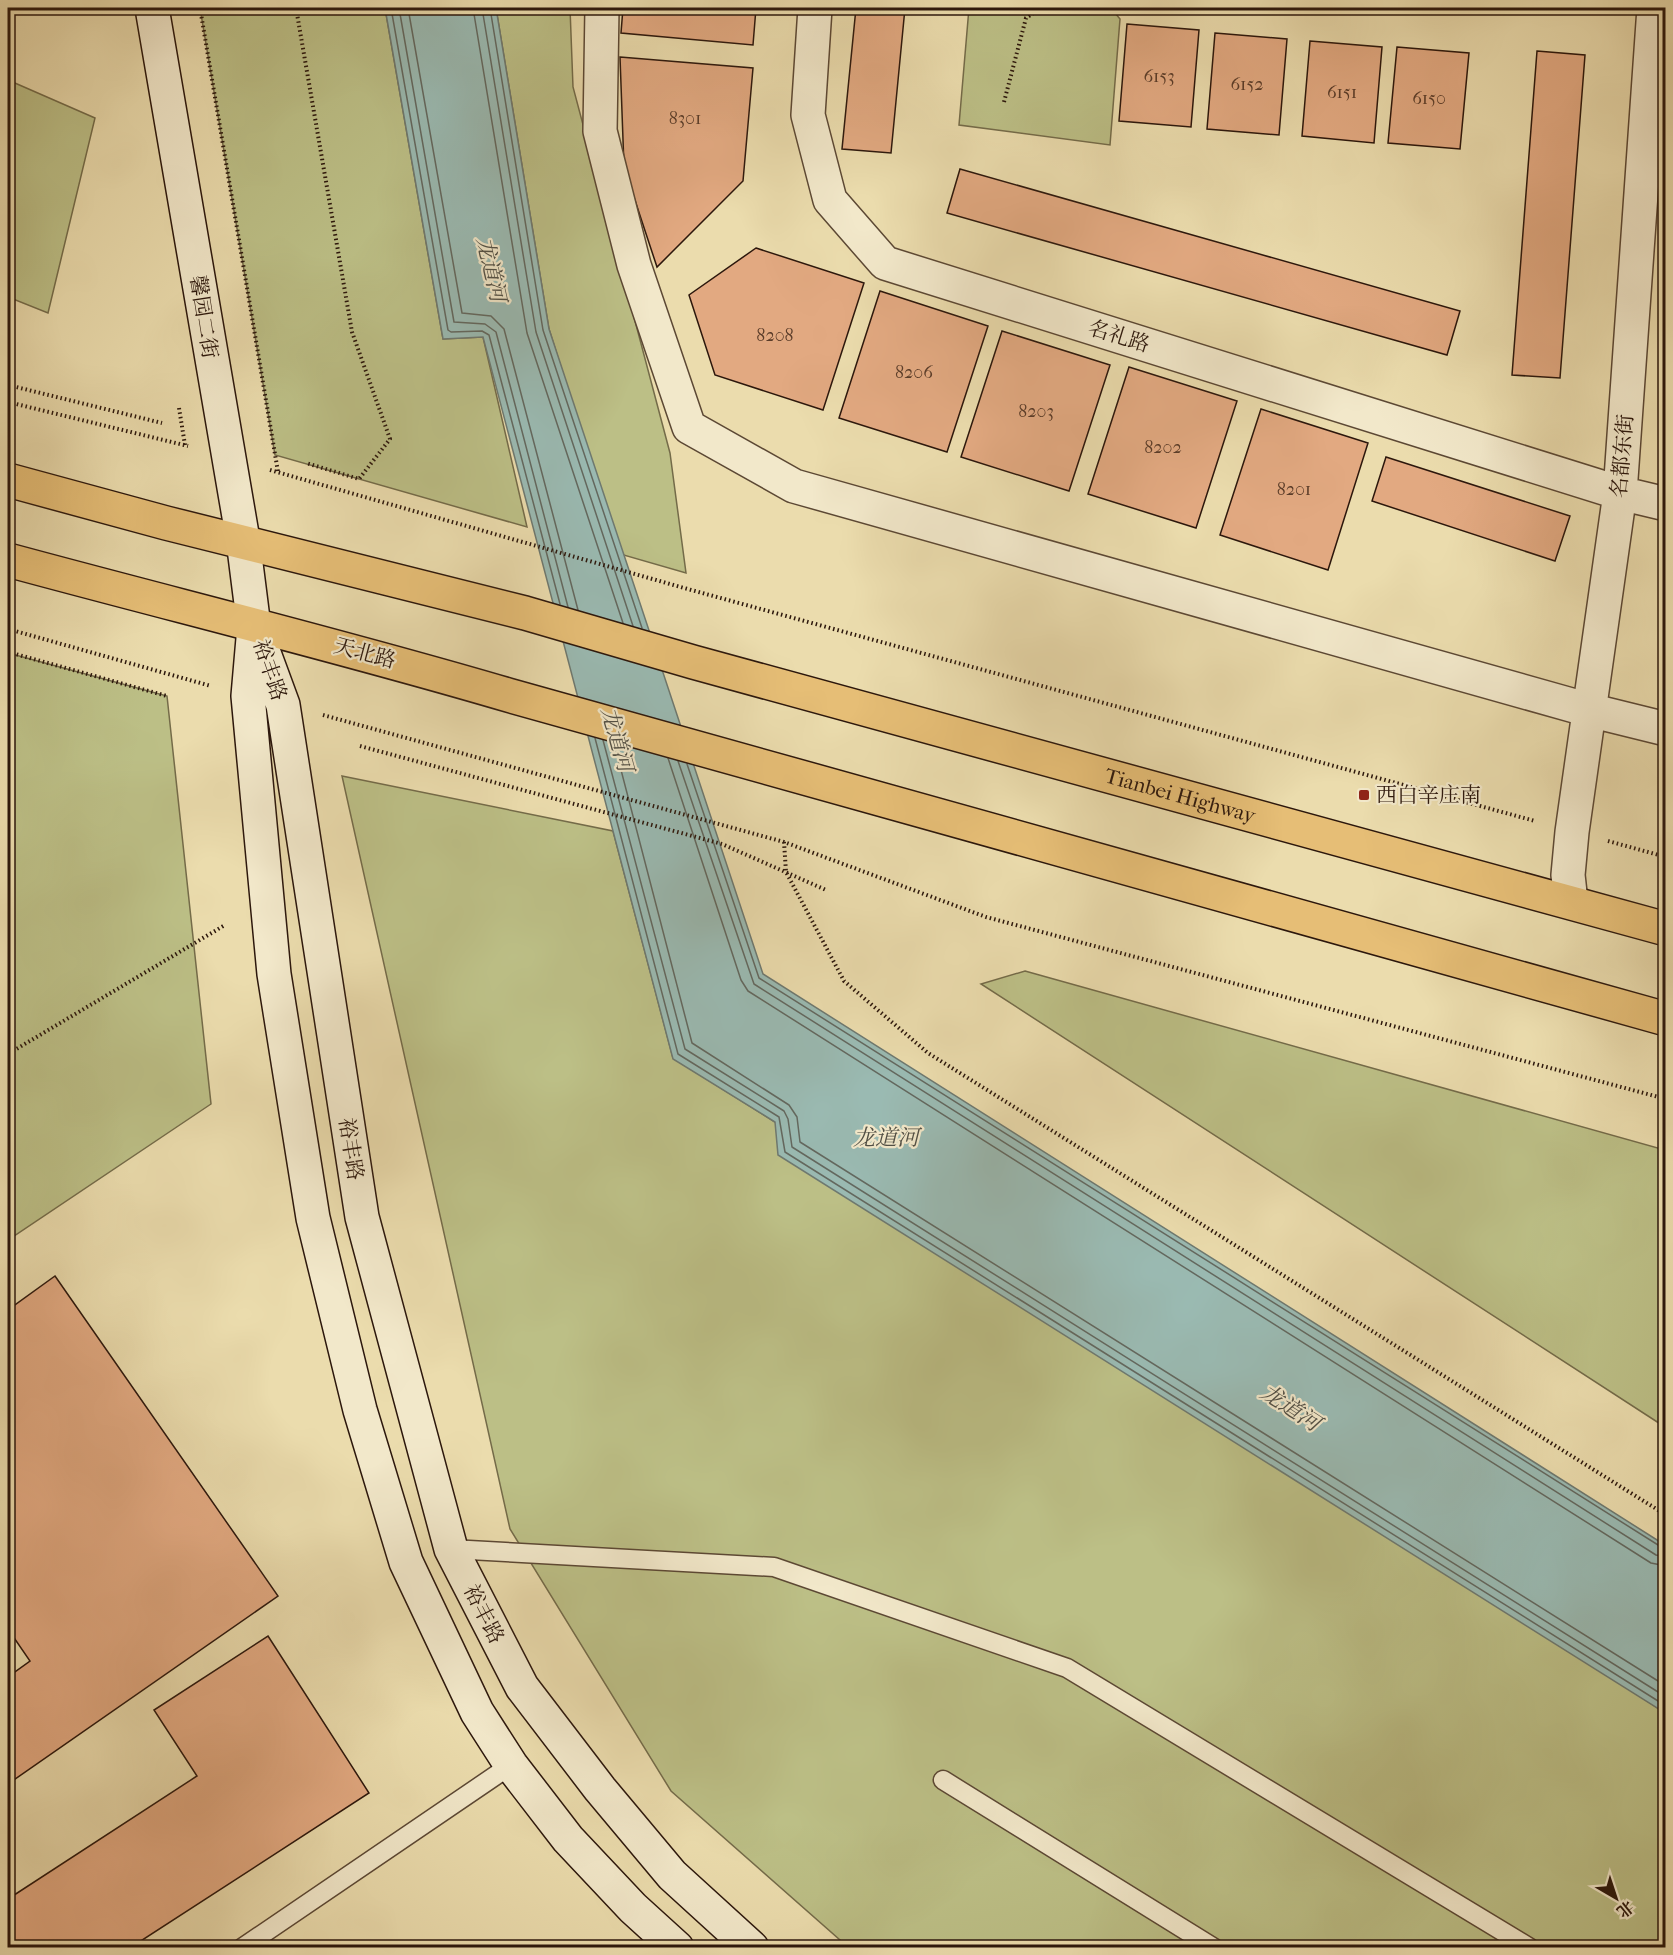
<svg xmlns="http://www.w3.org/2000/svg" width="1673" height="1955" viewBox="0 0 1673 1955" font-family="'IM FELL French Canon','Noto Serif SC',serif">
  <rect width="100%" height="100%" fill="#ebdcad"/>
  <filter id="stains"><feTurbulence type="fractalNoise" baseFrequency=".00333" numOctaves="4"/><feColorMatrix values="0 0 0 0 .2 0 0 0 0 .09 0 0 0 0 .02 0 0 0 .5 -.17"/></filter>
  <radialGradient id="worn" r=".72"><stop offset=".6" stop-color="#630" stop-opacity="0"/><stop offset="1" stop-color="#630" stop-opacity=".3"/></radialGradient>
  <path fill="#bcbf86" stroke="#746b49" stroke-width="1.5" d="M200,8H385L443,339L483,337L527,527L275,455Z
    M496,8H570L573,87L670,453L686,573L620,554L549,329Z
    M969,8H1111L1120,19L1110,145L959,125Z
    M8,80L95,118L48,313L8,297Z
    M8,653L167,696L211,1104L8,1240Z
    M342,776L613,831L673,1058L775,1122L1665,1713V1947H848L671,1791L510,1529Z
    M1025,971L1665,1150V1427L981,984Z"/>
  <path fill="#9abab2" stroke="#6e7970" stroke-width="1.5" d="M385,8H496L549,329L763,974L1665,1545V1713L778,1155L775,1122L673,1059L483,337L443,339Z"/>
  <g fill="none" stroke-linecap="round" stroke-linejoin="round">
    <path stroke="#63685f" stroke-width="1.5" d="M391,8L448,330L451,332L482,331L489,335L560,604
      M399,8L454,322L485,324L496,332L568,607
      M408,8L462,313L491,316L504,329L578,610
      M473,8L527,333L623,623
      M482,8L536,332L633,626
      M490,8L543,330L642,628
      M595,738L678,1054L779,1117L785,1152L1666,1706
      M603,740L685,1049L784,1111L788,1119L792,1147L1666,1697
      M614,743L692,1043L789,1105L797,1117L800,1142L1666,1686
      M668,758L741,980L748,991L1651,1563L1666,1566
      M678,761L754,984L1656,1555L1666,1557
      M687,764L759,978L1666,1550"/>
  </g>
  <path fill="#e2a981" stroke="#2c170c" stroke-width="1.5" d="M623,8H756L753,45L621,33Z
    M856,8H905L891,153L842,149Z
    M1127,24L1199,30L1191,127L1119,121Z
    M1215,33L1287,39L1279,135L1207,129Z
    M1310,41L1382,47L1374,143L1302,136Z
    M1397,47L1469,53L1460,149L1388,143Z
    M1537,51L1585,55L1560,378L1512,375Z
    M620,57L753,68L743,181L657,267L624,167Z
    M960,169L1460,311L1447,355L947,213Z
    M756,248L864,283L823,410L715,375L689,295Z
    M880,291L988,326L947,452L839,418Z
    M1002,331L1110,365L1069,491L961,457Z
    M1129,367L1237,401L1196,528L1088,494Z
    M1261,409L1368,443L1328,570L1220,535Z
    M1386,457L1570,516L1555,561L1372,501Z
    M55,1276L278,1596L8,1784V1677L30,1661L8,1629V1310Z
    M268,1636L369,1793L130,1948H8V1899L197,1776L154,1710Z"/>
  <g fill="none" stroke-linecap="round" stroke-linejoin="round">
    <g stroke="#5c4834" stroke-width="21">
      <path id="lane" d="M451,1549L774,1567L1067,1668L1530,1948
        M943,1780L1214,1948
        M242,1948L511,1765"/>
    </g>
    <g stroke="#5c4834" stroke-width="36">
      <path id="street" d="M602,8L600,131L634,265L689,427L794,486L1589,710L1666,729
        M815,8L808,115L830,200L885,263L1620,493L1666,504
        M1571,902L1568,875L1572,832L1620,493L1654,8"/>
    </g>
    <g stroke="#2c170c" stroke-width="36">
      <path id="secondary" d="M152,8L243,540L254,627L248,696L274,974L313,1218L360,1410L406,1562L477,1712L511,1765L568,1839L633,1908L677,1948
        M258,637L283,705L362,1217L451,1549L522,1687L600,1789L672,1875L752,1948"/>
    </g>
    <g stroke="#2c170c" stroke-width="36">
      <g id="primary">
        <path id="s1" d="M8,480L166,523L525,613L693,662L1666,929"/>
        <path d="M8,560C174,605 342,646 508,695L1666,1019"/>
      </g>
    </g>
    <path stroke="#2c170c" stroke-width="4" stroke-dasharray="1.5 3" stroke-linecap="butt" d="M200,8L278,472
      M296,8L352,332L390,439L359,479L306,463
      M1004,102L1026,18L1041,8
      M8,385L162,423
      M8,402L188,446
      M179,408L185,445
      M270,470L684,588L1535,821
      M8,629L211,686
      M8,652L167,696
      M323,715L784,842L986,917L1666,1099
      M360,746L722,844L826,890
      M1608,841L1666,857
      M784,842L786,872L844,981L928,1053L1666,1515
      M8,1020L13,1051L8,1054
      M13,1051L225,925"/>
    <use href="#lane" stroke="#f2e8ca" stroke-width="18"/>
    <use href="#street" stroke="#f2e8ca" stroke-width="33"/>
    <use href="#secondary" stroke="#f2e8ca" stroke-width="33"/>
    <use href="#primary" stroke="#e6be76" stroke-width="33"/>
  </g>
  <rect fill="#8f2418" stroke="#f2e8ca" stroke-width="2" x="1358" y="789" width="12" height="12" rx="3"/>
  <g text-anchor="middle" stroke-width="4.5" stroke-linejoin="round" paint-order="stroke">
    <g font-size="18" fill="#5a3c29">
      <text x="1159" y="82">6153</text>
      <text x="1247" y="90">6152</text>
      <text x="1342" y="98">6151</text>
      <text x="1429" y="104">6150</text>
      <text x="685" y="124">8301</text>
      <text x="775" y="341">8208</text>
      <text x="914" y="378">8206</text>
      <text x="1036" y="417">8203</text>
      <text x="1163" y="453">8202</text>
      <text x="1294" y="495">8201</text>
    </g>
    <g font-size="21" fill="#2c170c" stroke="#f2e8ca">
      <text transform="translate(204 317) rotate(81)" y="7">馨园二街</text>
      <text transform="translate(1119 336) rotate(17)" y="7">名礼路</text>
      <text transform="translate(1622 456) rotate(-85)" y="7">名都东街</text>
      <text transform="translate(365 653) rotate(15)" y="7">天北路</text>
      <text transform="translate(270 670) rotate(71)" y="7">裕丰路</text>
      <text dy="7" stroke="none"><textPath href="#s1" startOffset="1214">Tianbei Highway</textPath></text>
      <text transform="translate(351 1149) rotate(81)" y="7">裕丰路</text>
      <text transform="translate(484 1614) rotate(63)" y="7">裕丰路</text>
    </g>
    <g font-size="21" fill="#2c170c" stroke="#f2e8ca" text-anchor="start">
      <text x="1376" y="802">西白辛庄南</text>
    </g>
    <g font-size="22" font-style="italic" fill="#525046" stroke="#f2e8ca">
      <text transform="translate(492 269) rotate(77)" y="8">龙道河</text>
      <text transform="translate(618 739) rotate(74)" y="8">龙道河</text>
      <text x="886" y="1145">龙道河</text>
      <text transform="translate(1291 1407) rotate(33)" y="8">龙道河</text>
    </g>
  </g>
  <rect width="1673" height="1955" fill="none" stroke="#ebdcad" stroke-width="30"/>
  <rect x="9" y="9" width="1655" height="1937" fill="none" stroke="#2c170c" stroke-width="3"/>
  <rect x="15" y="15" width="1643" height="1925" fill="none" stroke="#2c170c" stroke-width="1.5"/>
  <g transform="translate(1616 1898) rotate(141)" stroke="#f2e8ca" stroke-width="4.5" paint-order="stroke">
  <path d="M0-4.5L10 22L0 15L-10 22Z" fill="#2c170c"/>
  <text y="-9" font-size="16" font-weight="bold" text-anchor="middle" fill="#2c170c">北</text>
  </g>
  <rect width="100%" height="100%" filter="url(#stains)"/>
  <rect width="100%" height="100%" fill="url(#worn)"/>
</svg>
